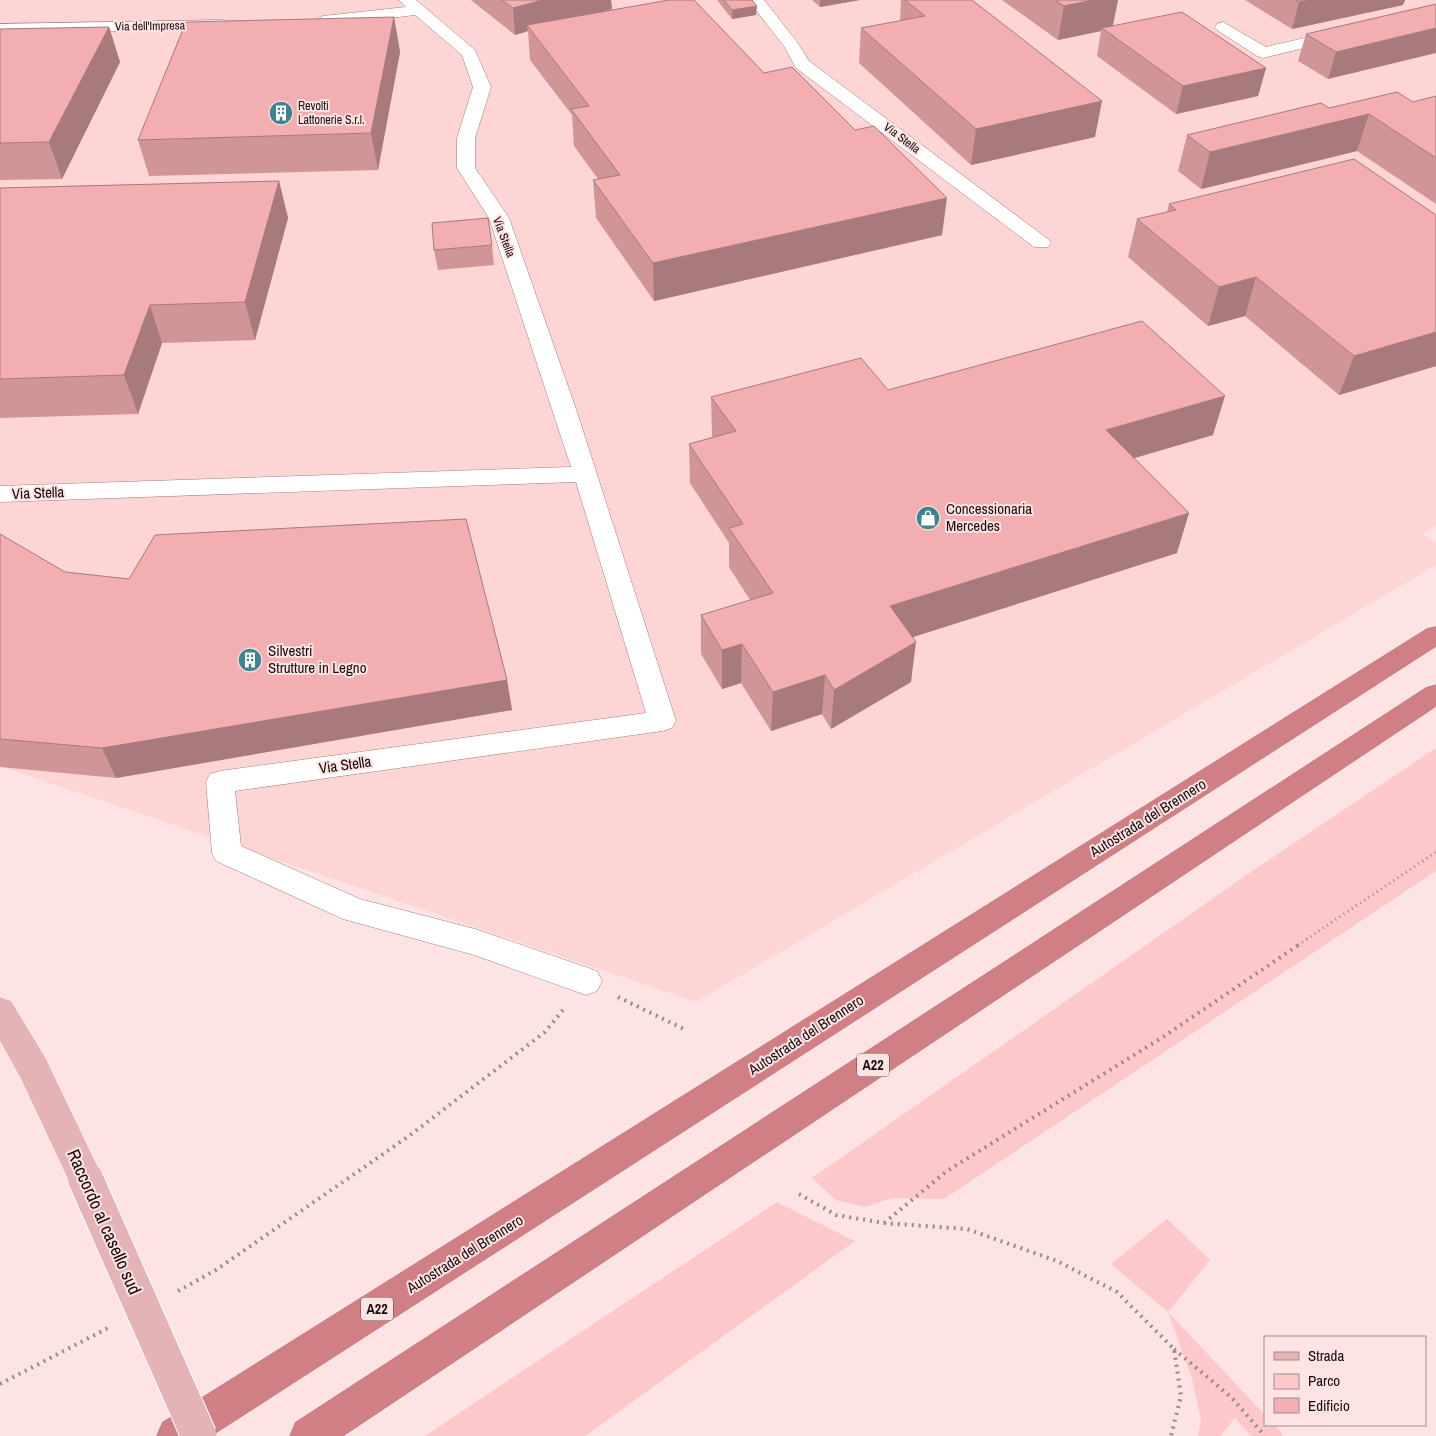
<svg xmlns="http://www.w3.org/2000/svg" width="1436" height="1436" viewBox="0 0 1436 1436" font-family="'Archivo Narrow',sans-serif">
  <rect width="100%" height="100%" fill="#fde3e3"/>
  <path fill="#fed5d5" d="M0,0H1436V525L1422,534L1436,543V565L696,1002L0,766Z"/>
  <path fill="#fcc8c9" d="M1436,748V871L944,1199L892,1198L865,1207L836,1200L812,1178L1248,874Z
    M777,1202L855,1241L585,1436H425Z
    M1167,1219L1210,1260L1168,1312L1265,1415V1425H1274L1284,1436H1251L1235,1418L1220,1436H1198L1201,1420L1192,1378L1168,1312L1111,1264Z"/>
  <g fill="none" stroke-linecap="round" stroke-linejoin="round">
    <g stroke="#a37d7e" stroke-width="1">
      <path id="minor" d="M399,0H416L475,50L491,87L475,138V168L509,218L577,412L676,721L672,728L662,731L235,791L241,846L360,899L475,929L597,971L602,981L597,991L586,995L474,955L343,919L216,861L212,853L206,782L210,774L220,771L646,713L576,482L0,502V486L571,467L489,218L457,168V138L473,87L462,55L415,15L323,26L315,21L323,16L406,7Z
        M748,0H764L797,42L809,61L1048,239L1051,243L1048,247H1034L796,68L784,46Z
        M223,20L229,22L231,25L229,28L0,34V24Z
        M1223,22L1266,47L1339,30L1347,35L1345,38L1263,58L1257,56L1217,30L1215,27L1217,24Z"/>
    </g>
    <g stroke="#fff" stroke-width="1">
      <path id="major" d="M0,997L11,1001L45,1057L104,1180L98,1192L86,1197L74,1192L21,1079L0,1041Z"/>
    </g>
    <g stroke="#fff" stroke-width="1">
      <path id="highway" d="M1436,626V647L212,1436H156L162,1422L1427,628Z
        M1436,684V707L344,1436H289L295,1422L1426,687Z"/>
    </g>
    <path stroke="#9b8787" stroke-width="3" stroke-dasharray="1 4" stroke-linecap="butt" d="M1298,945L1436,852"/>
    <path stroke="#9b8787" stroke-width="4" stroke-dasharray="2 5" stroke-linecap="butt" d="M618,997L686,1030
      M799,1194L836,1215L884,1223L967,1229L1057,1261L1117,1292L1174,1349L1181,1396L1171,1436
      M884,1223L947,1171L1163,1037L1300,944
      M178,1291L216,1270L409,1136L545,1032L563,1010
      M1174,1349L1231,1397L1265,1436
      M0,1384L108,1328"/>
    <use href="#minor" fill="#fff" fill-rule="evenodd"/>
    <use href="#major" fill="#e3b3b5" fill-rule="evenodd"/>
    <use href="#highway" fill="#d08084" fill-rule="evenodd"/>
    <g stroke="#fff" stroke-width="37" stroke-linecap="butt">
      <path id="major-bridge" d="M86,1180L199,1436"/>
    </g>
    <use href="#major-bridge" stroke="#e3b3b5" stroke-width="35"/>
  </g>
  <path fill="#d09697" d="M471,0H611L612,9L600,12L764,73L942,235L654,301L596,218L593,180L598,179L574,146L572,115L530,60L528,31L515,35Z
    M717,0H752L756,15L732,19Z
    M812,0H860L820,7Z
    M901,0H972L1095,137L971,165L859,63L861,28L900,21Z
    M1002,0H1118L1113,26L1266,68L1258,96L1176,114L1097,56L1101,31L1058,40Z
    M1245,0H1405L1403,5L1292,29Z
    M1436,4L1328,79L1298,61L1306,34Z
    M394,17L400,52L378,170L149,176L138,140Z
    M109,27L120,62L62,179L0,180V29Z
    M1436,96V204L1357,151L1201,189L1178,171L1187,135L1413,102Z
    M279,181L288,218L255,340L162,343L138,414L0,418V188Z
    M1169,204L1436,215V366L1339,395L1245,316L1208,326L1128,257L1137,219L1167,212Z
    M492,245L494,265L438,270L434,250Z
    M888,390L1213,435L1134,458L1177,553L912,637L911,682L831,729L822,714L771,731L741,683L722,689L701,654V615L750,600L729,567V543L690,483L689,444L713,437L712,436L711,397Z
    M0,534L65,572L507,680L512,710L116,778L0,767Z"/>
  <path fill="#a97a7b" d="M543,0H611L612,9L531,30L527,25L528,31L515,35L513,8Z
    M820,0H860L820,7Z
    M1093,0H1118L1112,29L1102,28L1101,31L1058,40L1064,6Z
    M1310,0H1405L1403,5L1292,29L1299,2Z
    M757,6L756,15L732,19V10Z
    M394,17L400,52L378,170L371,133Z
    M109,27L120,62L62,179L49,142Z
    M1436,28V53L1328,79L1336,52Z
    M1266,68L1258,96L1176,114L1183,86Z
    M1102,101L1095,137L971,165L976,129Z
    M1369,114L1357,151L1201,189L1210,152Z
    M279,181L288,218L255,340L245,302Z
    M947,198L942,235L654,301L653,263Z
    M1256,277L1245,316L1208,326L1219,287Z
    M150,305L162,343L138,414L124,375Z
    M1436,332V366L1339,395L1354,356Z
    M1225,396L1213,435L1097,469L1106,430Z
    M1189,513L1177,553L885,646L890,606Z
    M916,642L911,682L831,729L834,690Z
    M742,644L741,683L722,689V650Z
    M825,675L822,714L771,731L773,692Z
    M507,680L512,710L116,778L102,748Z"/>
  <path fill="#f2aeb0" stroke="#a97a7b" d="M502,0H543L513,8Z
    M669,0H694L764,73L792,67L855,130L874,126L947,198L653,263L593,180L620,175L571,109L589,106L527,25Z
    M724,0H752L757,6L732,10Z
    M905,0H972L1102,101L976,129L861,28L925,16Z
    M1055,0H1093L1064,6Z
    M1296,0H1310L1299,2Z
    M1436,4V28L1336,52L1306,34Z
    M1182,12L1266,68L1183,86L1102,28Z
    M394,17L371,133L138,140L186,22Z
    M109,27L49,142L0,143V29Z
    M1397,92L1413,102L1436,96V158L1369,114L1210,152L1187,135L1321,103L1329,108Z
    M1354,159L1436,215V332L1354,356L1256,277L1219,287L1137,219L1176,210L1169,204Z
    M279,181L245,302L150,305L124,375L0,379V188Z
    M488,218L492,245L434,250L432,223Z
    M1142,321L1225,396L1106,430L1189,513L890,606L916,642L834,690L825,675L773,692L742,644L722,650L701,615L773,593L729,528L743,524L689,444L736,431L711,397L861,358L888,390Z
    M466,519L507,680L102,748L0,739V534L65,572L129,579L155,535Z"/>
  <defs>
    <g id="building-disc" transform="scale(1.25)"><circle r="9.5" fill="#3e8490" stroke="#fde3e3"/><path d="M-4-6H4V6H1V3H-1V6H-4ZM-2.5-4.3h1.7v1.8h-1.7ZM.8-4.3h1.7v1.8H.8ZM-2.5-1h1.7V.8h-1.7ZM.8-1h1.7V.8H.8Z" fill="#fff"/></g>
    <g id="shop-disc" transform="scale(1.25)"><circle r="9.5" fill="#3e8490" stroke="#fde3e3"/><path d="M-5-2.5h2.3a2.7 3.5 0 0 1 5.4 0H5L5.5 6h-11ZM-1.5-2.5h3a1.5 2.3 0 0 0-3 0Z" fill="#fff"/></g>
  </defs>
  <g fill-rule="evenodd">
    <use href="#building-disc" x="281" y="113"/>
    <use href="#shop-disc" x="928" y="518"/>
    <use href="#building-disc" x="250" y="660"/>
  </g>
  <g text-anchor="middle" stroke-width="4" stroke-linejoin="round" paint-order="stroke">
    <g font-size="12" fill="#190b0c" stroke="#fde3e3">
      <text transform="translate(150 26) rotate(-1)" y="4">Via dell'Impresa</text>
      <text transform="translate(902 138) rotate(37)" y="4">Via Stella</text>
      <text transform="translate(504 237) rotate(69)" y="4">Via Stella</text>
    </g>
    <g font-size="12" fill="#190b0c" stroke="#fde3e3" text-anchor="start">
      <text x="298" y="110">Revolti<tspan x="298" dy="14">Lattonerie S.r.l.</tspan></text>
    </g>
    <g fill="#fde3e3" stroke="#5d4c4c" stroke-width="1">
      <rect x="857" y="1053.5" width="32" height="23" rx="4"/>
      <rect x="361" y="1297.5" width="32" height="23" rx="4"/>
    </g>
    <g font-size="14" font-weight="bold" fill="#190b0c">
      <text x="873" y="1070">A22</text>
      <text x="377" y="1314">A22</text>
    </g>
    <g font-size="15" fill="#190b0c" stroke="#fde3e3">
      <text transform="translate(38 493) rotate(-2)" y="5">Via Stella</text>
      <text transform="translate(345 765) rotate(-8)" y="5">Via Stella</text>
      <text transform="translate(1148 818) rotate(-32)" y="5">Autostrada del Brennero</text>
      <text transform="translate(806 1035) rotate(-33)" y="5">Autostrada del Brennero</text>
      <text transform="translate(465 1254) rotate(-32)" y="5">Autostrada del Brennero</text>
    </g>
    <g font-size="15" fill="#190b0c" stroke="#fde3e3" text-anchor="start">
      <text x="946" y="514">Concessionaria<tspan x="946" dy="17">Mercedes</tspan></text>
      <text x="268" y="656">Silvestri<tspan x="268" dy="17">Strutture in Legno</tspan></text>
    </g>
    <g font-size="18" fill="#190b0c" stroke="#fde3e3">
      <text transform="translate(104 1222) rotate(66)" y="6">Raccordo al casello sud</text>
    </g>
  </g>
  <rect x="1264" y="1336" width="162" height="90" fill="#fde3e3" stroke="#a28d8d"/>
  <rect x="1274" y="1352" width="25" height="8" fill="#e3b3b5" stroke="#a28d8d"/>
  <text x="1308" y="1361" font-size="15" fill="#190b0c">Strada</text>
  <rect x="1274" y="1374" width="25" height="15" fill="#fcc8c9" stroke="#a28d8d"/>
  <text x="1308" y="1386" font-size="15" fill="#190b0c">Parco</text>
  <rect x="1274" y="1398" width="25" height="15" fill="#f2aeb0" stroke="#a28d8d"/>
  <text x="1308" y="1411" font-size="15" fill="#190b0c">Edificio</text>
</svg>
